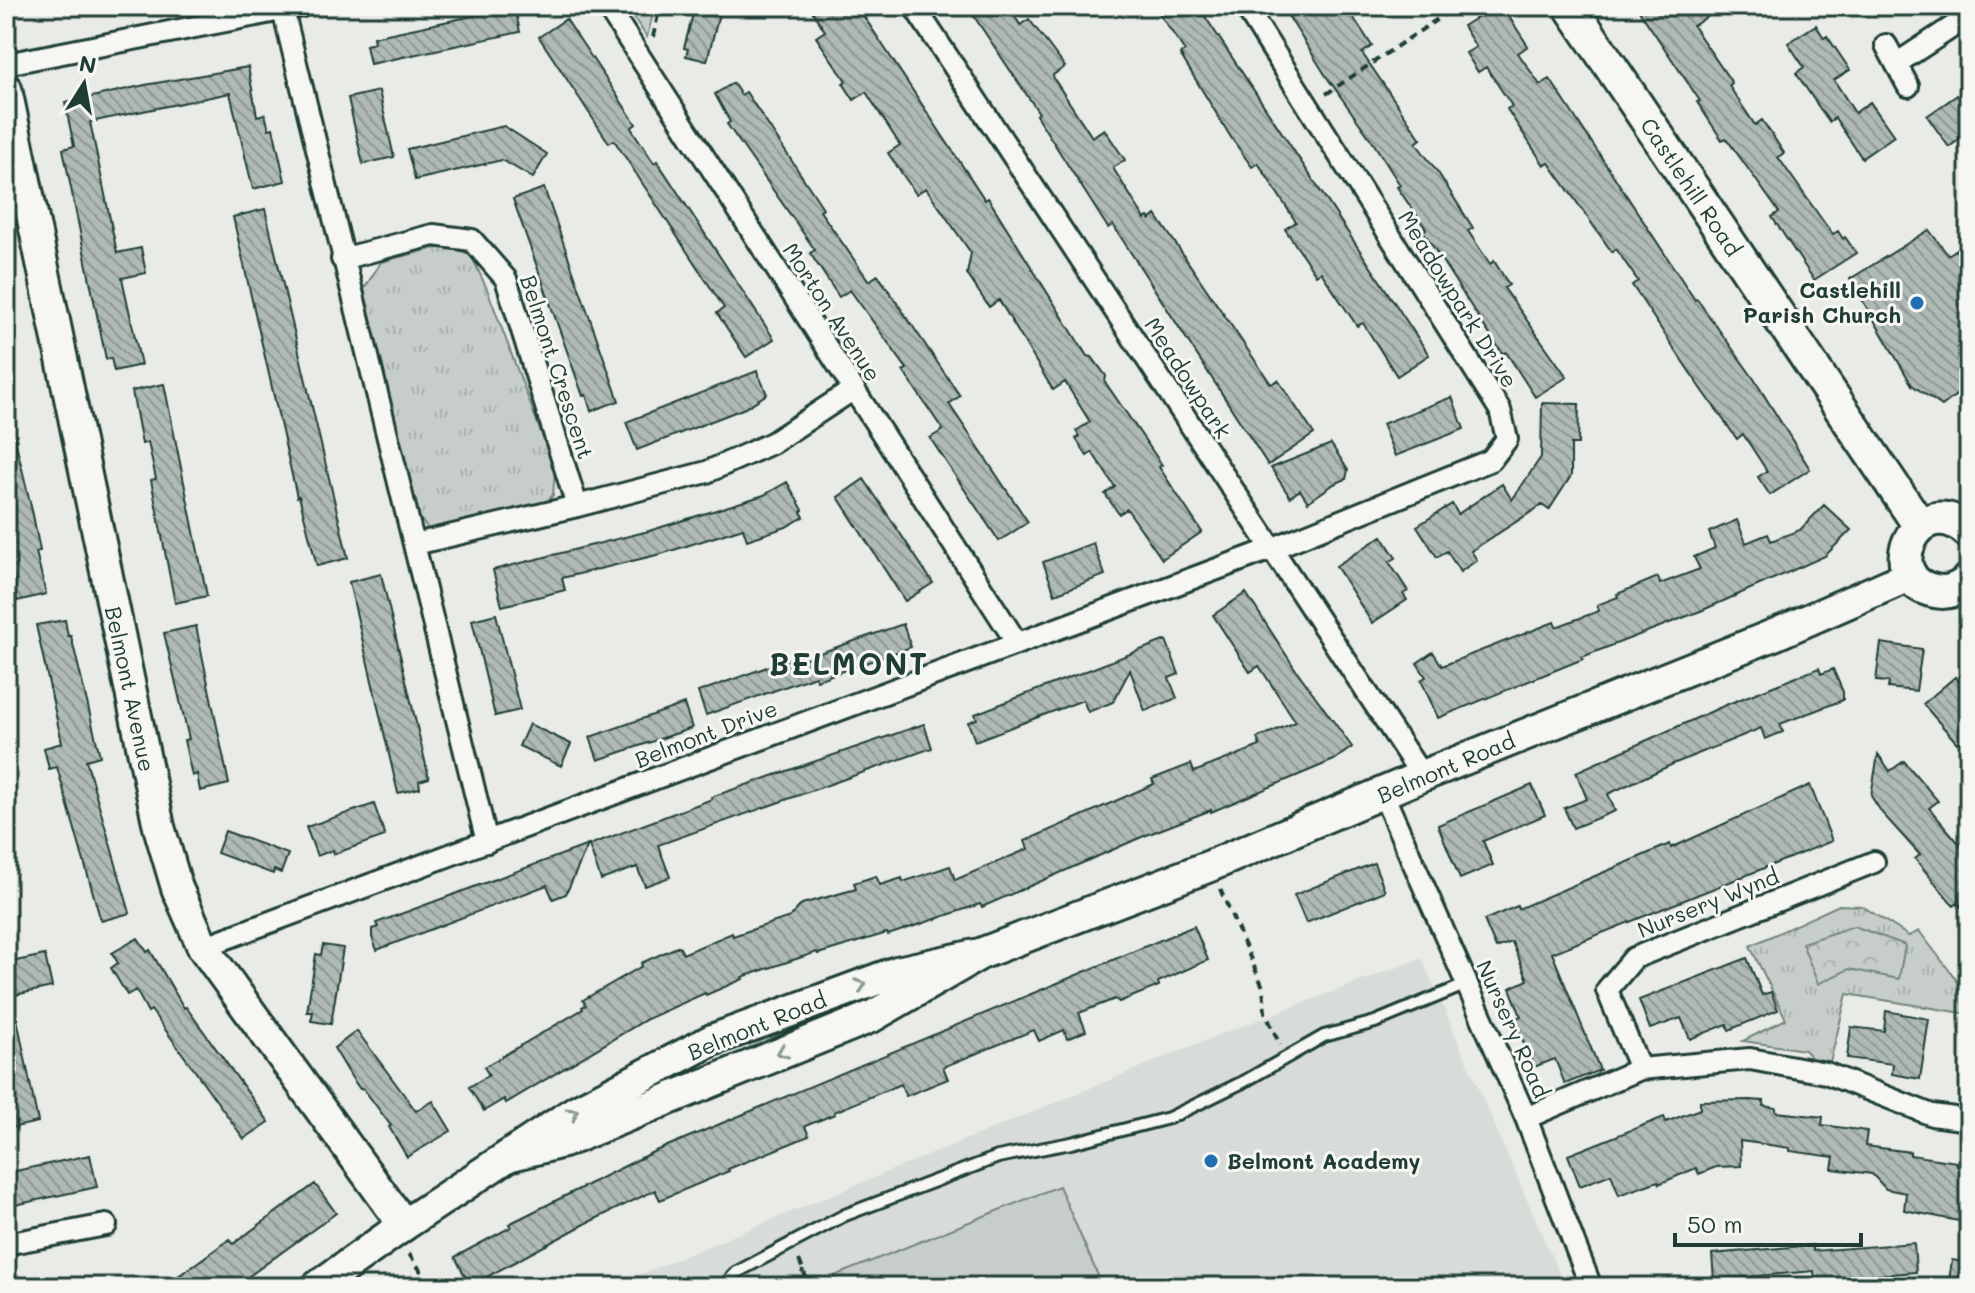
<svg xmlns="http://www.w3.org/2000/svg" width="1975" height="1293" viewBox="0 0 1975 1293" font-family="Mali,sans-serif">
  <defs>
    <pattern id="grass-tufts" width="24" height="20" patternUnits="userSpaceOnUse" patternTransform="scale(2)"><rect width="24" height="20" fill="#c7cec9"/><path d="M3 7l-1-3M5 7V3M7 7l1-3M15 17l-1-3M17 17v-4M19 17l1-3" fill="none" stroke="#aab2ad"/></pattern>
    <pattern id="park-crowns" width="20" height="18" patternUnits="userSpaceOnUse" patternTransform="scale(2)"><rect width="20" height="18" fill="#c7cec9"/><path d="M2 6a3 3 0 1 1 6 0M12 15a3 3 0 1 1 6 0" fill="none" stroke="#aab2ad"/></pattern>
    <pattern id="building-back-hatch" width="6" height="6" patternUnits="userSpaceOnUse" patternTransform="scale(2)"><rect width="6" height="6" fill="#b0bab5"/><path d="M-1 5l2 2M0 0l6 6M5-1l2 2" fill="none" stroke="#8f9894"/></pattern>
  </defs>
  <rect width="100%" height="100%" fill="#e9ebe7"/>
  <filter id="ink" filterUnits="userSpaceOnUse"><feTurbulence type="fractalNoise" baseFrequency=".0125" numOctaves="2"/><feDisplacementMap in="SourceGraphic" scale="16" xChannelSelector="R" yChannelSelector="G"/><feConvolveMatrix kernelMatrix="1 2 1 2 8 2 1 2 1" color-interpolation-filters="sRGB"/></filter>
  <g filter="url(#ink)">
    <path fill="#d8dcd8" d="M1422,958L1565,1287H609L1216,1036Z"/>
    <path fill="url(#grass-tufts)" stroke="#73867e" stroke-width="2" d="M626,6H655L647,37Z
      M447,245L471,255L487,289L555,470L553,495L536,513L445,534L428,529L417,514L364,289L381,262Z
      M1839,905L1862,906L1909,936L1919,931L1969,996V1014L1847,994L1829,1066L1816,1063L1804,1050L1743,1041L1786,1019L1750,946Z"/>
    <path fill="url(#park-crowns)" stroke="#73867e" stroke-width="2" d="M1854,926L1905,945L1899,979L1849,969L1818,984L1802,943Z"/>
    <path fill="#c7cec9" stroke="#73867e" stroke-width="2" d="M1059,1186L1103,1287H839L834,1276Z"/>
    <path fill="url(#building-back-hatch)" stroke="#1f3d34" stroke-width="2" d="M695,6H721L707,61L686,56L688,49L684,48Z
      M809,6H857L985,200L988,198L1087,356L1092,357L1106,376L1105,382L1162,465L1159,467L1202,532L1162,559L1127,509L1119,514L1105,494L1115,487L1092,452L1087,456L1076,439L1079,436L1076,431L1090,422L1065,382L1053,390L999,300L989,307L967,274L971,253L926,188L916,194L888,153L900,145L866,92L854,100L843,83L846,81L816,37L825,31Z
      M967,6H1009L1020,25L1029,19L1065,67L1053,75L1054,79L1092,137L1104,129L1125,160L1113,168L1145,219L1148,217L1150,220L1156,215L1271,384L1278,380L1314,434L1268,465L1113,225L1108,228L1036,115L1039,113Z
      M1154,6H1198L1429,355L1397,376L1363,323L1357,326L1321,272L1316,275L1285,229L1296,222L1258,163L1252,167L1232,139L1180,54L1185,51Z
      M1282,6H1346L1372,46L1362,53L1421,139L1416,143L1439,174L1473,228L1468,231L1490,264L1494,261L1509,285L1504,288L1567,377L1535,397L1506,352L1503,354L1480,320L1423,231L1426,229L1397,187L1400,185L1372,141L1326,76Z
      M1495,6H1502L1528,46L1518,53L1540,85L1550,79L1695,300L1697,299L1754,379L1810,469L1770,495L1758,477L1767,471L1743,434L1737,439L1689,371L1632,285L1638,281L1616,249L1612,252L1549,163L1544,165L1507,109L1512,106L1486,67L1478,72L1466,53L1476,47L1463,26Z
      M1636,6H1724L1693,26L1732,83L1729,86L1755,125L1762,120L1784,153L1778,157L1825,224L1833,234L1838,231L1843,239L1845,237L1856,253L1814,280L1772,217L1779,212L1726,138L1722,140L1697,102L1700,101Z
      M506,9L507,15L516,13L520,32L370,64L366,45L374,43L373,37Z
      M566,19L636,124L631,128L654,163L657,161L774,339L746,357L717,313L724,308L614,140L609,143L539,37Z
      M1816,25L1824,38L1827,36L1850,70L1834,80L1855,113L1870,102L1894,136L1862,158L1835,118L1829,122L1796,73L1804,67L1788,43Z
      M248,67L257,116L265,114L269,129L273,128L285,181L253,189L230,93L90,122L117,253L141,248L146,273L122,278L141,365L114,371L111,358L106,359L63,149L74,146L65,103L145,85Z
      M733,83L741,95L746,92L823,208L820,211L869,281L878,275L960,396L949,404L1028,522L999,541L930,438L943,430L903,371L907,369L850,290L839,297L810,253L815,250L727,124L730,122L715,94Z
      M1969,87V132L1949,147L1927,116Z
      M379,91L394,157L363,164L348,98Z
      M504,126L547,154L533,178L502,160L415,180L407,149Z
      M544,188L619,401L591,411L586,395L583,396L513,199Z
      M265,209L348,558L317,566L299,496L297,497L233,217Z
      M1929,230L1948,255L1969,241V385L1942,406L1912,385L1850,279Z
      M757,371L767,394L745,408L637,450L626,422Z
      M164,384L207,596L175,603L151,480L156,479L148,442L142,444L132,391Z
      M1452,397L1464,429L1395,456L1382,424Z
      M1542,403L1579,404L1578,444H1571V476L1549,510L1542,505L1471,551L1477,560L1460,572L1447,551L1437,557L1417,526L1452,504L1458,514L1502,484L1512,500L1541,457Z
      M14,435L33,515L40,551L36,552L46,594L17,601L6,538V436Z
      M1331,444L1348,470L1346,479L1334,484L1308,502L1300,490L1290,497L1271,468Z
      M864,479L933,583L905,601L838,497Z
      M787,482L803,510L801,512L804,517L786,527L747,540L743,528L661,554L562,578L565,590L502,606L493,570L649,531L764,495Z
      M1824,505L1851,530L1825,556L1703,610L1582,657L1583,659L1438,718L1421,680L1426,677L1417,663L1433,652L1442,666L1554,622L1556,627L1599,611L1597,605L1618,597L1617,594L1658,577L1660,584L1700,569L1694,557L1715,548L1709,532L1737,520L1746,543L1768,534L1771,541L1800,530Z
      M1382,536L1396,558L1389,562L1408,591L1403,594L1407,600L1372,623L1336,566Z
      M1093,543L1105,575L1055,594L1043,562Z
      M381,574L429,778L419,781L420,788L398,793L349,582Z
      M1246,593L1294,667L1352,747L1334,760L1211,812V810L1144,836L982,907L980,904L888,935L887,933L818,954L817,952L742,977L743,979L706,995L705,993L647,1019L506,1103L504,1099L484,1111L469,1087L489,1075L484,1067L583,1009L582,1007L586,1005L583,1000L642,966L641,963L679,946L683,954L732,933L733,936L790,917L802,904L856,889L854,883L876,876L880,885L902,878L903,882L950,866L955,880L1028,849L1025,841L1154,784L1152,779L1191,764L1194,772L1260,746L1257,738L1296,722L1259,666L1250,672L1213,615Z
      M496,614L520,710L495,716L472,620Z
      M65,620L68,636H71L100,756L86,760L130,913L101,921L57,767L49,769L44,748L62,743L36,625Z
      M903,624L911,647L817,680L815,676L706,715L698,692L792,658L794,662Z
      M196,626L229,784L200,791L197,774L192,776L184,740L189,739L164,633Z
      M1166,640L1179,674L1169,678L1177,698L1145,711L1130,670L1113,702L1088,712L1083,700L975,741L968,722L977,719L975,714Z
      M1881,643L1922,649L1916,691L1888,688L1889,682L1876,681Z
      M1819,668L1821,674L1833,669L1843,692V700L1780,724L1783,732L1765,739L1761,728L1673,764L1608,794L1615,811L1573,828L1564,808L1587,799L1576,772L1728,704Z
      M1955,677L1969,693V732L1957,743L1923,704Z
      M684,704L692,728L598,760L590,737Z
      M529,724L571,744L561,766L519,746Z
      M924,724L932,748L658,845L670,877L645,886L637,867L601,880L589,845L712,799L711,797Z
      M1878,754L1890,771L1904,761L1938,801L1929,808L1969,855V917L1958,903L1954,906L1915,859L1920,855L1882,813L1871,796Z
      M1532,785L1545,815L1483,841L1493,865L1460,879L1438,825Z
      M1810,785L1832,841L1552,953L1600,1070L1565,1084L1555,1059L1534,1067L1514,1019L1521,1016L1510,988L1528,980L1512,942L1496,948L1484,920L1517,906L1518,909L1670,844L1671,848Z
      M374,804L385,836L334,854L333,850L317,856L306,827Z
      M225,831L288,854L281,873L274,870L273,874L217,853Z
      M588,845L566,894L553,899L547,885L377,950L372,937V929L378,927L376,923Z
      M1374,863L1385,891L1306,923L1294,895Z
      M1194,926L1208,960L1158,982L1159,986L1119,1002L1115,999L1079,1013L1086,1031L1067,1039L1064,1030L1039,1041L1034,1030L943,1067L948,1079L906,1096L901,1084L834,1112L835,1114L805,1126L809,1136L728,1169L729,1171L660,1200L655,1190L585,1224L470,1286L455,1257L511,1227L509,1224L653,1152Z
      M138,938L147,952L150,950L184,1008L186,1007L269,1122L244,1139L151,1010L148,1012L136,990L127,995L111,968L118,963L112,953Z
      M323,945L343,948L331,1024L311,1021L313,1012H307L316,954L321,955Z
      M45,955L52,987L6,997V963Z
      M1747,958L1762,995L1771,992L1778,1010L1729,1030L1727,1024L1690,1039L1681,1018L1650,1029L1639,1000Z
      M15,1009L38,1122L6,1129V1010Z
      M1886,1011L1929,1019L1920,1079L1892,1074L1893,1064L1847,1058L1851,1027L1884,1031Z
      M357,1031L416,1111L433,1101L451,1131L407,1157L389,1127L391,1126L363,1088L360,1089L352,1078L334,1048Z
      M1749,1100L1764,1101L1763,1106L1776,1108V1112L1823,1117L1822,1125L1867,1131L1865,1146L1910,1152V1155L1957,1162V1166L1969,1167V1198L1964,1222L1904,1210L1906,1193L1886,1189L1872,1174L1832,1169L1834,1157L1790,1151V1148L1740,1141L1741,1166L1716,1167L1699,1174L1696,1168L1659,1184L1658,1181L1619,1195L1611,1174L1580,1186L1568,1155L1664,1117L1666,1122L1700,1109V1101Z
      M90,1155L97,1187L6,1207V1173Z
      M315,1184L336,1213L234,1287H163L230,1239L233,1244Z
      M1914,1243L1916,1272L1815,1280L1814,1271L1714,1280L1712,1254L1813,1245V1251Z
      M1952,1260L1969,1263V1287H1948Z"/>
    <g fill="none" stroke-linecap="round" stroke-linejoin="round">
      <g stroke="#1f3d34" stroke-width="16">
        <path id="lane" d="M723,1287L737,1272L845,1215L998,1157L1071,1143L1169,1118L1245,1081L1324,1036L1375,1022L1467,984"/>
      </g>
      <g stroke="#1f3d34" stroke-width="26">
        <path id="street" d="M607,6L1017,643
          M914,6L1422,776
          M283,10L487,842
          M1886,45L1908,86
          M6,64L302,6
          M1896,64L1969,16
          M342,259L433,235L472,240L506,279L577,506
          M415,544L577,506L707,472L772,443L854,389
          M1383,794L1526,1118L1591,1287
          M203,947L1271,549L1491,460L1507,439L1500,410L1245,6
          M1640,1069L1607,990L1634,958L1874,862
          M1526,1118L1640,1069L1750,1059L1826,1073L1932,1115L1969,1120
          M6,1244L106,1225"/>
      </g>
      <g stroke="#1f3d34" stroke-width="36">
        <path id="secondary" d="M6,89L159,827L177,888L203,947L404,1225
          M980,954L1210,866L1422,776L1776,634L1911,575
          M317,1287L404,1225L576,1111L712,1040L897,972L980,954L873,1016L563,1142L508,1156"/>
      </g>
      <g stroke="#1f3d34" stroke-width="38">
        <path id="primary" d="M1570,6L1920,526
          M1969,532C1919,484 1874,580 1935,591C1948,594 1960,589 1969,580"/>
      </g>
      <path stroke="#1f3d34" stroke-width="4" stroke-dasharray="8 6" stroke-linecap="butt" d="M653,37L660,6
        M1326,94L1457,6
        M1220,889L1263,987L1265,1012L1280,1045
        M409,1254L432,1287
        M799,1260L810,1287
        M799,1287L803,1270"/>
      <use href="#lane" stroke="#f6f6f2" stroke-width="10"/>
      <use href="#street" stroke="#f6f6f2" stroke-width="20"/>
      <use href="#secondary" stroke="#f6f6f2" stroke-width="30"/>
      <use href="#primary" stroke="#f6f6f2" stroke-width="32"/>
    </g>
    <defs><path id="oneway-chevron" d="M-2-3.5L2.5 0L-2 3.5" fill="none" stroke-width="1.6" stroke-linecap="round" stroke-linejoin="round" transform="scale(2)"/></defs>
    <g stroke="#8a9a93">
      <use href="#oneway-chevron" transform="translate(861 985) rotate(-20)"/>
      <use href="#oneway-chevron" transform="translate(782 1052) rotate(158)"/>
      <use href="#oneway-chevron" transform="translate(573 1113) rotate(-31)"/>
    </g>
  </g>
  <g fill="#1f6fb2" stroke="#f6f6f2" stroke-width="3">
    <circle cx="1917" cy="303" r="8"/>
    <circle cx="1211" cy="1161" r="8"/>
  </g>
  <g text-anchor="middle" stroke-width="6" stroke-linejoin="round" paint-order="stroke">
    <g font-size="22" fill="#1f3d34" stroke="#f6f6f2">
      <text transform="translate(1691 187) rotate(56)" y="8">Castlehill Road</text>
      <text transform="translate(1458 299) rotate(58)" y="8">Meadowpark Drive</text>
      <text transform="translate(832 312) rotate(57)" y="8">Morton Avenue</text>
      <text transform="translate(557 367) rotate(72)" y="8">Belmont Crescent</text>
      <text transform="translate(1188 378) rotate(57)" y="8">Meadowpark</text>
      <text transform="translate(130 689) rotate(78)" y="8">Belmont Avenue</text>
      <text transform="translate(706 734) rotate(-21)" y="8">Belmont Drive</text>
      <text transform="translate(1446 768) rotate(-23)" y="8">Belmont Road</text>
      <text transform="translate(1708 903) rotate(-22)" y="8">Nursery Wynd</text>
      <text transform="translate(757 1026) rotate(-22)" y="8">Belmont Road</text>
      <text transform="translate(1513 1029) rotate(66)" y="8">Nursery Road</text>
    </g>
    <g font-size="22" font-weight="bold" fill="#1f3d34" stroke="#f6f6f2" text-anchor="end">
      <text x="1901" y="298">Castlehill<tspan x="1901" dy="25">Parish Church</tspan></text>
      <text x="1227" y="1169" text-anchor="start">Belmont Academy</text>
    </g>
    <g font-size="30" font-weight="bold" letter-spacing="2" fill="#1f3d34" stroke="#f6f6f2">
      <text x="849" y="675">BELMONT</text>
    </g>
  </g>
  <rect width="1975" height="1293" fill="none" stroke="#f6f6f2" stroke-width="32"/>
  <rect x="16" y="16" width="1943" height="1261" fill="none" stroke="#1f3d34" stroke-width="3" filter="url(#ink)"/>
  <g transform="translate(84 84) rotate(11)" stroke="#f6f6f2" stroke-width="6" paint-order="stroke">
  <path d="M0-6L14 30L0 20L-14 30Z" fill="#1f3d34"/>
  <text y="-12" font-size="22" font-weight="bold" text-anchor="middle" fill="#1f3d34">N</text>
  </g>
  <path d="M1675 1233v12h186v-12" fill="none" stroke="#1f3d34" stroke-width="4"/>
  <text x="1687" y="1233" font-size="24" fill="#1f3d34" stroke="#f6f6f2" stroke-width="6" paint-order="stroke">50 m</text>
</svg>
